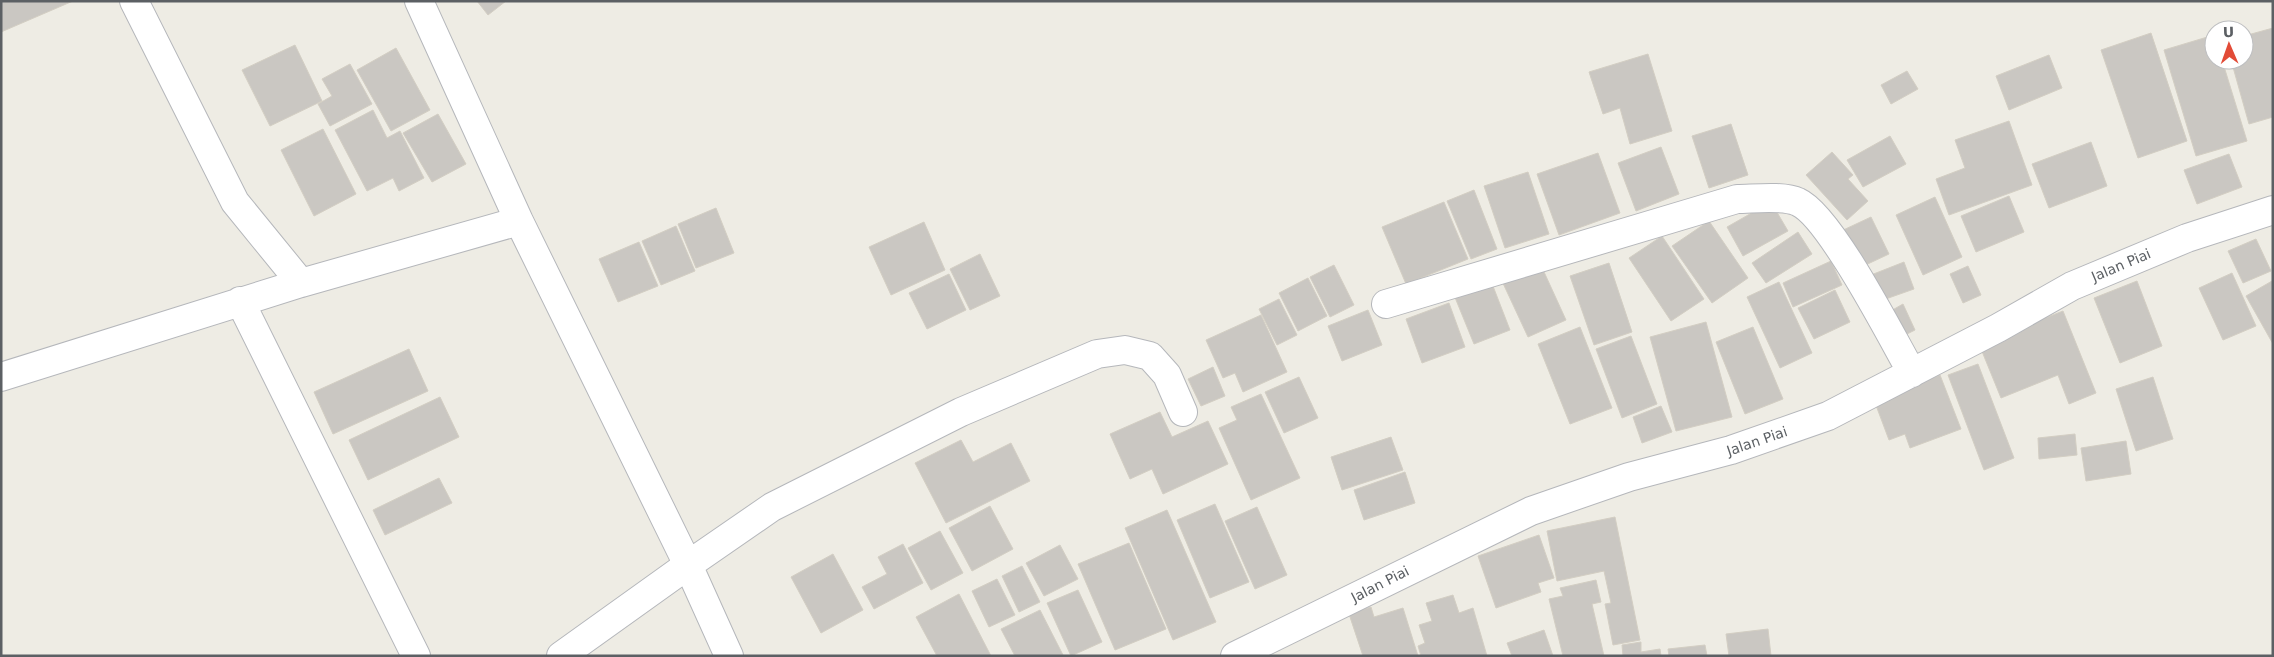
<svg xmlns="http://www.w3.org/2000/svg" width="2274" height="657" viewBox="0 0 2274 657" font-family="'DejaVu Sans',sans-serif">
  <rect width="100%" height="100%" fill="#eeece4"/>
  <path fill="#cac7c2" stroke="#d3cec3" d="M1,1H73L1,32Z
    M477,1H506L488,15Z
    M2273,28V117L2249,124L2231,60H2244V36Z
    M2151,33L2187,141L2138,158L2101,50Z
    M2214,35V60H2222L2247,141L2196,156L2164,50Z
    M295,45L322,101L270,126L242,70Z
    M396,48L430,110L391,131L357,70Z
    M1648,54L1672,131L1630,144L1620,108L1603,114L1589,72Z
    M2049,55L2062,88L2009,110L1996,76Z
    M350,64L372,104L330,126L318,104L332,96L322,79Z
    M1907,71L1918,89L1891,104L1881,85Z
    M373,110L387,138L400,131L424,178L399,191L393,178L367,191L335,130Z
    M438,114L466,164L432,182L403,133Z
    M2009,121L2032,185L1949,215L1936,179L1965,168L1955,140Z
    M1731,124L1748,175L1709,188L1692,136Z
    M323,129L356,194L314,216L281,150Z
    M1890,136L1906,164L1863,187L1847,160Z
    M2091,142L2107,186L2049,208L2032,164Z
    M1661,147L1679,194L1636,211L1618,163Z
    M1832,152L1853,175L1848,179L1868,201L1847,220L1806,175Z
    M1598,153L1620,213L1559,235L1537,174Z
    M2229,154L2242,187L2197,204L2184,170Z
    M1528,172L1549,234L1505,248L1484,186Z
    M1474,190L1497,249L1471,259L1447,201Z
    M2009,196L2024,232L1976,252L1961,216Z
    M1935,197L1962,257L1923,275L1896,215Z
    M1444,202L1468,259L1406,284L1382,227Z
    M1771,202L1788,231L1743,256L1727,227Z
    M716,208L734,253L696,268L678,224Z
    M1871,217L1889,254L1857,269L1839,232Z
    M1709,221L1748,278L1712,303L1672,246Z
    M924,222L945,270L891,295L869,247Z
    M676,226L695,271L661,285L642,241Z
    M1798,232L1812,254L1766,283L1752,263Z
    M1662,236L1704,299L1671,321L1629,258Z
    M2256,239L2271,271L2243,283L2228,251Z
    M639,242L658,286L618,302L599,259Z
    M980,254L1000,296L970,310L950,269Z
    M1539,261L1566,320L1528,337L1501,279Z
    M1831,261L1842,285L1793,307L1783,283Z
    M1904,262L1914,289L1880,301L1871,275Z
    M1609,263L1632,332L1594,345L1570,276Z
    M1334,265L1354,305L1330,317L1310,277Z
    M1968,266L1981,295L1963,303L1950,274Z
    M2232,273L2256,326L2223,340L2199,288Z
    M949,274L966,310L927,329L909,293Z
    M1308,278L1327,316L1298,331L1279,293Z
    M1491,281L1510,330L1474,344L1454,295Z
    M2137,281L2162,346L2120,363L2094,298Z
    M2272,281L2273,282V344L2246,296Z
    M1779,282L1812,353L1780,368L1747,297Z
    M1835,290L1850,322L1814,339L1798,308Z
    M1279,299L1297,335L1277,345L1259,309Z
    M1449,303L1465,347L1422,363L1406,319Z
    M1903,304L1915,330L1901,337L1889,312Z
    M1368,310L1382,345L1342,361L1328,326Z
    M2063,311L2096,393L2069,404L2058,375L2001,398L1979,344Z
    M1261,315L1287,372L1243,392L1235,373L1223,378L1206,340Z
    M1706,322L1732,417L1676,431L1650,337Z
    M1580,327L1612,408L1570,424L1538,344Z
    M1753,327L1783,399L1745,414L1716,342Z
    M1631,336L1657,404L1622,418L1596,349Z
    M409,349L428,391L333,434L314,392Z
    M1978,364L2014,458L1984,470L1948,375Z
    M1213,367L1225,396L1201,406L1188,379Z
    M1940,375L1961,429L1910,448L1905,434L1889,440L1874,400Z
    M1299,377L1318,418L1284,433L1265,392Z
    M2153,377L2173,439L2136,451L2116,389Z
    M1261,394L1300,478L1251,500L1219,428L1237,420L1231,407Z
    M440,397L459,437L368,480L349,440Z
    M1661,406L1672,432L1642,443L1633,417Z
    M1160,412L1172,437L1208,421L1228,464L1163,494L1152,469L1130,479L1110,434Z
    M2075,434L2077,455L2039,459L2038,438Z
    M1391,437L1403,470L1342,490L1331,457Z
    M961,440L973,462L1011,443L1030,481L946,523L915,463Z
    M2126,441L2131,474L2086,481L2081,448Z
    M1405,472L1415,503L1364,520L1354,490Z
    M439,478L452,503L385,535L373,510Z
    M1215,504L1249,582L1210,598L1177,520Z
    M990,506L1013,549L972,571L949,528Z
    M1257,507L1287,575L1255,589L1225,521Z
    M1167,510L1216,622L1173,640L1125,528Z
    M1615,517L1640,640L1613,645L1605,604L1611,603L1604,571L1557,581L1547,531Z
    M940,531L963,573L931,590L908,548Z
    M1539,535L1554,578L1538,583L1541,592L1496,608L1478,556Z
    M1129,543L1166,629L1115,650L1078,564Z
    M903,544L923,583L874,609L862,587L887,574L878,557Z
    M1060,545L1078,579L1044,596L1026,563Z
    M833,554L863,610L821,633L791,577Z
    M1022,566L1040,602L1019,612L1002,576Z
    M997,579L1015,615L989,627L972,591Z
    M1596,580L1601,602L1592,604L1604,656H1563L1549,599L1563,596L1560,588Z
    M1078,590L1102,642L1071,656L1047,603Z
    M959,594L991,656H937L916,617Z
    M1453,595L1459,613L1473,608L1487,656H1421L1418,646L1425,643L1419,625L1432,621L1426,603Z
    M1371,607L1374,617L1403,608L1418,656H1363L1349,614Z
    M1040,610L1063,655L1015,656L1001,629Z
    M1768,629L1771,656H1729L1726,634Z
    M1544,630L1553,656H1512L1507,643Z
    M1641,642V652L1660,649L1661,656H1623L1622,645Z
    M1705,645L1707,656H1669L1668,649Z"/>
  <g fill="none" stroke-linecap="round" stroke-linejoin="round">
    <g stroke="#b5b7bb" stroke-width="30">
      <path id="minor" d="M134,1L235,202L301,283
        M419,1L519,221L688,565L729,656
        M240,301L416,656
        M1386,304L1737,199C1753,199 1783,195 1798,202C1830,216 1892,338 1912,373
        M1,377L301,283L519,221
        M561,656L688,565L772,507L961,412L1097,354L1125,350L1150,356L1167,375L1183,412
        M1235,656L1531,511L1629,477L1731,450L1828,416L1998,328L2072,286L2187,238L2273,210"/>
    </g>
    <use href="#minor" stroke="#fff" stroke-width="28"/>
  </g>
  <g text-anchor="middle" stroke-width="4.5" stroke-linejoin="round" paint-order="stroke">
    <g font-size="14" fill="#5c6064" stroke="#fff">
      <text transform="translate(2121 265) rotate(-23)" y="5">Jalan Piai</text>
      <text transform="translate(1757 441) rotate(-19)" y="5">Jalan Piai</text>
      <text transform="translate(1380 584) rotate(-27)" y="5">Jalan Piai</text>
    </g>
  </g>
  <rect width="2274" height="657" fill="none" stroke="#5c6064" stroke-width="5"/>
  <g transform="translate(2229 45) rotate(358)"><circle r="24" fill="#ffffff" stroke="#bebfc1"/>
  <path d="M0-4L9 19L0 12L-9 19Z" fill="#e24b37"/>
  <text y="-8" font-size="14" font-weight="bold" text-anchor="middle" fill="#5c6064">U</text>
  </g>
</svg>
